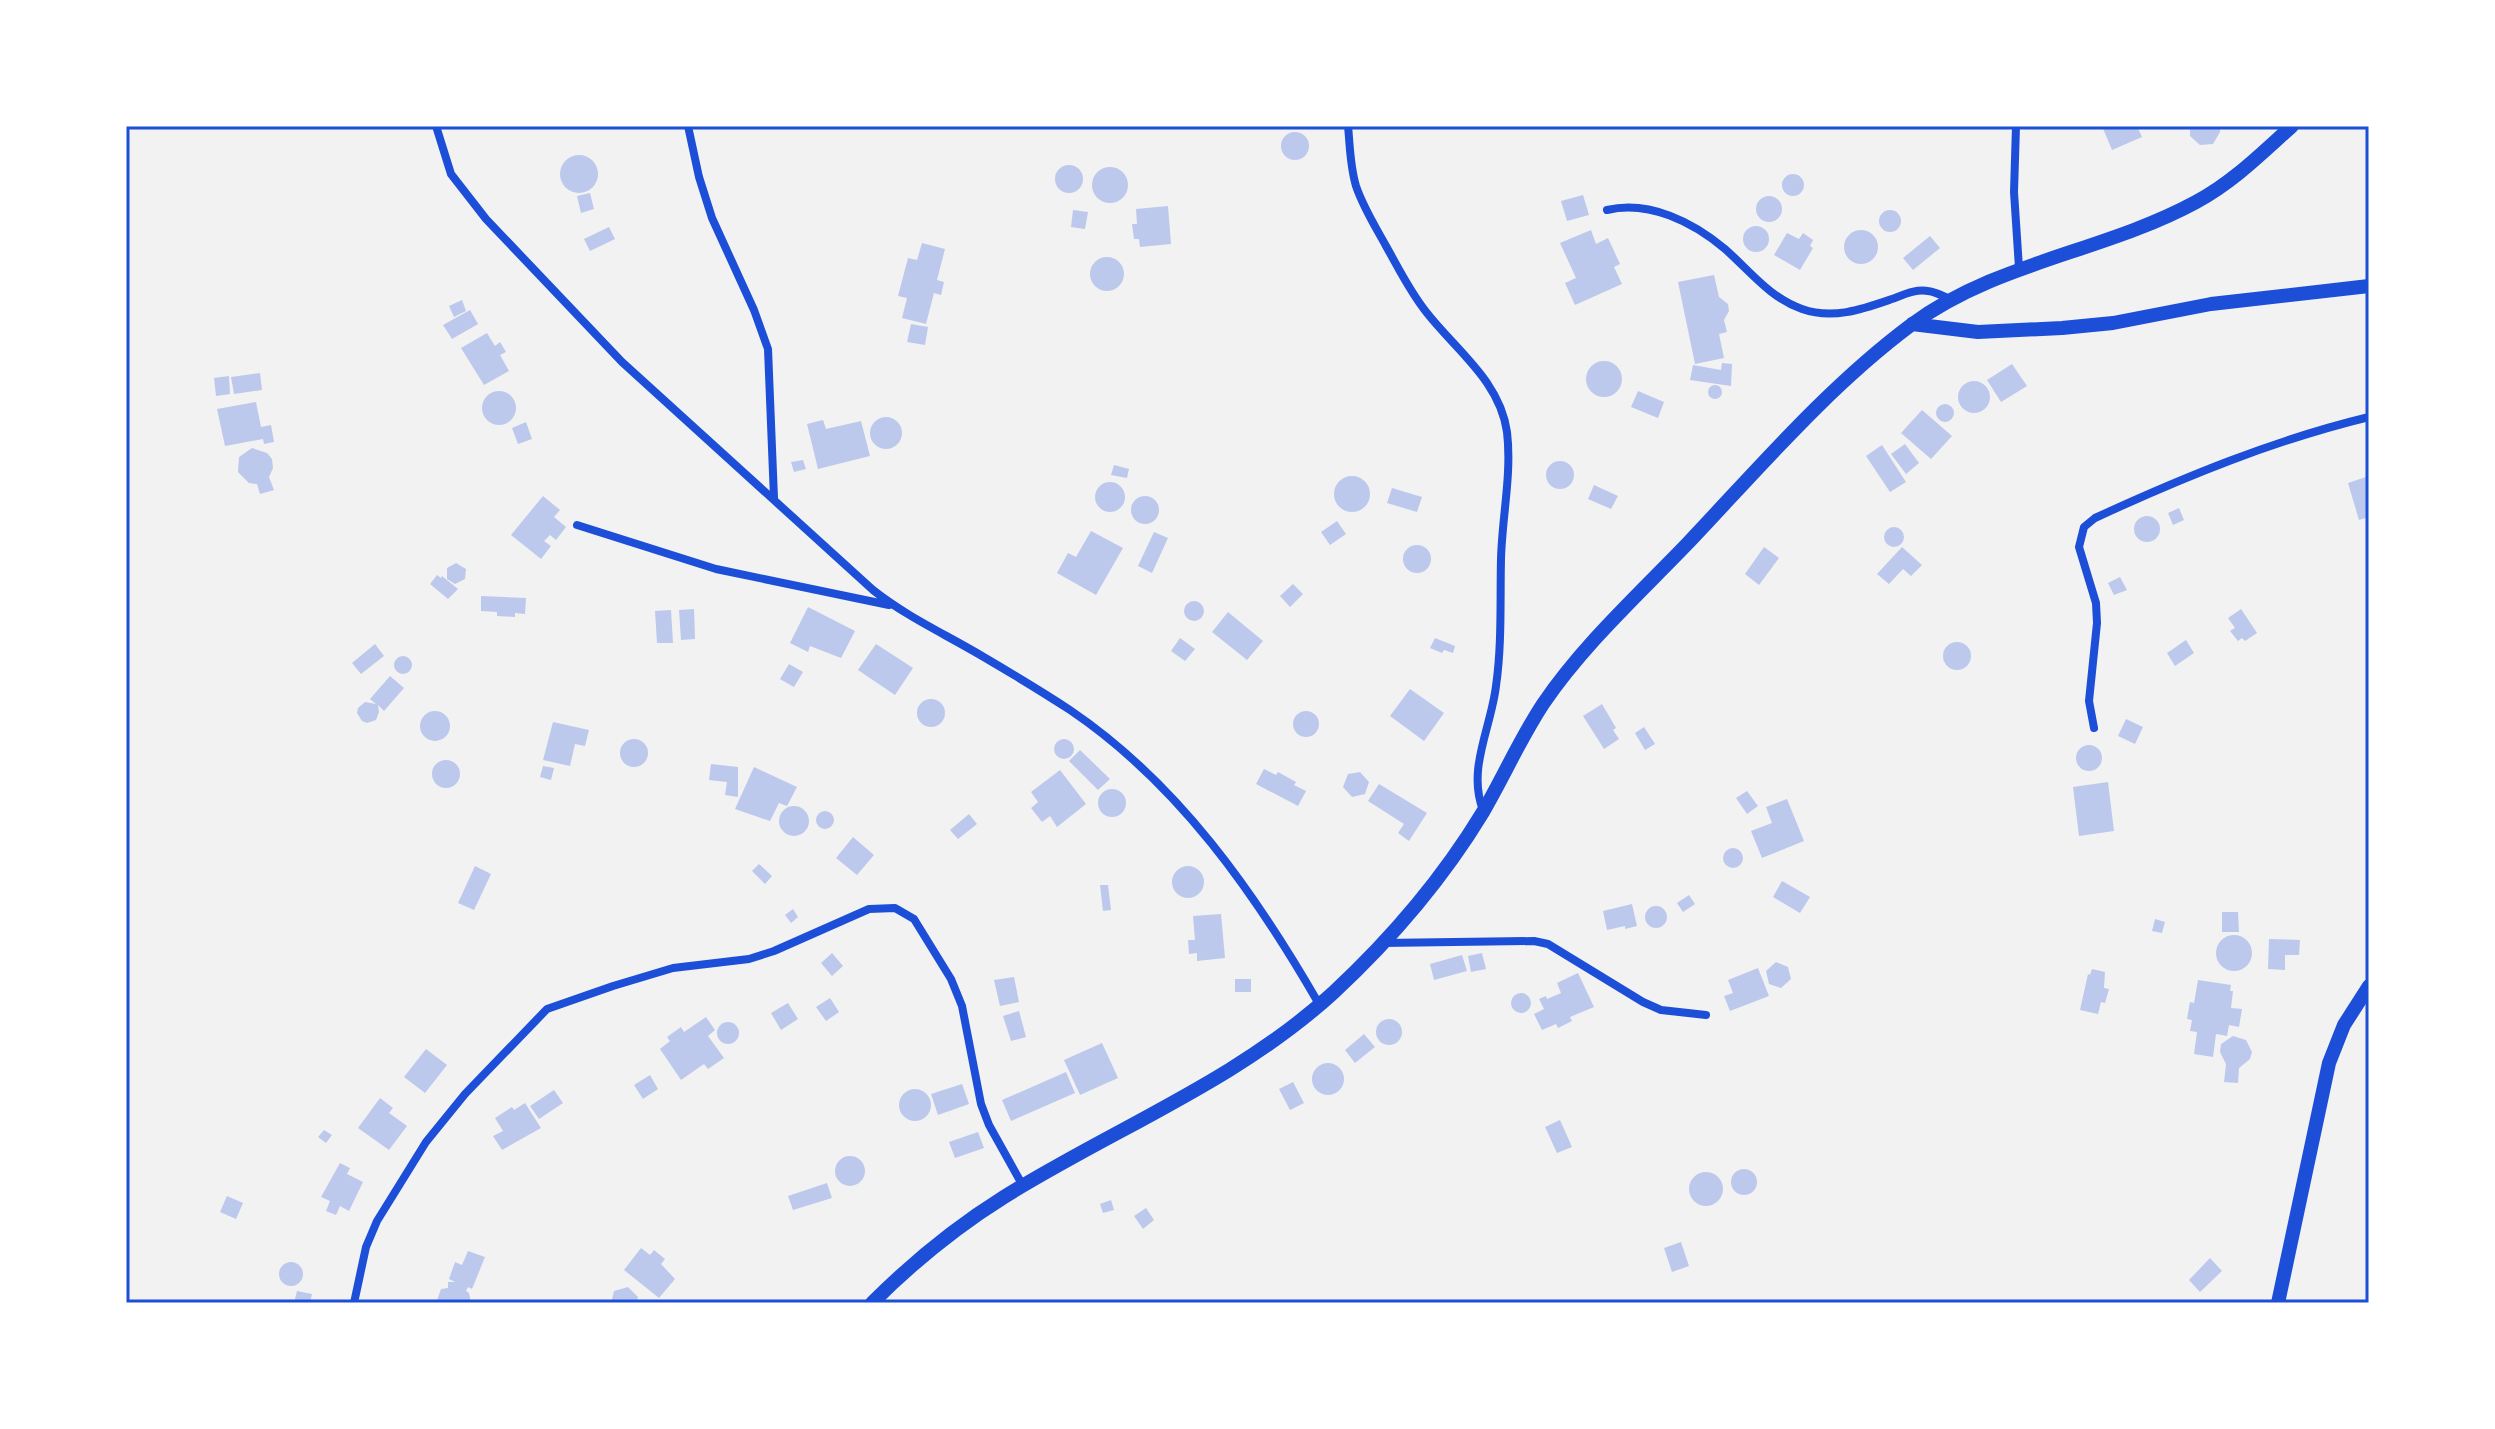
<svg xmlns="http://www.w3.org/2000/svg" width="2495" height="1429" viewBox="0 0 2495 1429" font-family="Helvetica,sans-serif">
  <rect width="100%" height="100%" fill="#f2f2f2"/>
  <path fill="#bdc9ec" d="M2102,126H2137L2142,137L2112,150Z
    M2190,126H2220V132L2213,144L2200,145L2190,136Z
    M1281 146a14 14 0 1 1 28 0a14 14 0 1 1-28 0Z
    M560 174a19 19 0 1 1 38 0a19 19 0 1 1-38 0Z
    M1055 179a14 14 0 1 1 28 0a14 14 0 1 1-28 0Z
    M1092 185a18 18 0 1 1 36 0a18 18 0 1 1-36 0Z
    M1782 185a11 11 0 1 1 22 0a11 11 0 1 1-22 0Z
    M590,193L594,209L581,213L577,196Z
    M1583,195L1589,215L1567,221L1561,201Z
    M1756 209a13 13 0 1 1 26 0a13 13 0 1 1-26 0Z
    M1168,206L1171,244L1140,247L1139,239H1134L1132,224H1137L1136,209Z
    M1073,210L1088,212L1085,229L1071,227Z
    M1879 221a11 11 0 1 1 22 0a11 11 0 1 1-22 0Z
    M1743 239a13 13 0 1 1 26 0a13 13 0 1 1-26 0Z
    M609,227L615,239L590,251L584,239Z
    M1591,230L1596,244L1608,238L1620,264L1614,267L1622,284L1575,305L1565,283L1576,278L1560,243Z
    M1844 247a17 17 0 1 1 34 0a17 17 0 1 1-34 0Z
    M1787,233L1799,239L1803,233L1813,240L1810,246L1813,248L1800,270L1774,255Z
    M1930,236L1940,248L1913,270L1903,258Z
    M922,243L945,249L937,280L944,282L941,295L934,293L926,324L902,318L907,298L898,296L908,258L917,260Z
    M1090 274a17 17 0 1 1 34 0a17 17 0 1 1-34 0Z
    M1714,275L1719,297L1728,304L1729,311L1724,320L1727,332L1719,334L1724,358L1695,364L1678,282Z
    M462,300L466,311L454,317L449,306Z
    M470,310L478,324L452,339L443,325Z
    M911,324L928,327L925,345L907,342Z
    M487,333L495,346L500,342L506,352L500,355L509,371L484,385L461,348Z
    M1586 379a18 18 0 1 1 36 0a18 18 0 1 1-36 0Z
    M1722,363L1732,364L1731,386L1690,380L1693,365L1721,370Z
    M2012,364L2027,386L2001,402L1987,380Z
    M260,373L262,390L234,394L231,377Z
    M229,376L230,394L216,396L214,378Z
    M1958 397a16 16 0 1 1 32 0a16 16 0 1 1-32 0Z
    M1708 392a7 7 0 1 1 14 0a7 7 0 1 1-14 0Z
    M482 408a17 17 0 1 1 34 0a17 17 0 1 1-34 0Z
    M1638,391L1664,402L1658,418L1631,407Z
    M256,402L261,427L271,425L274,442L264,444L263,439L225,446L217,409Z
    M1936 413a9 9 0 1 1 18 0a9 9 0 1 1-18 0Z
    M1922,410L1952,436L1931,459L1901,433Z
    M870 433a16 16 0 1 1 32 0a16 16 0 1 1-32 0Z
    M823,420L826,429L861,421L870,456L818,469L807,424Z
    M526,422L532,439L518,444L512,428Z
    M1905,444L1919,463L1906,474L1891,454Z
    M1882,445L1906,482L1890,492L1866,456Z
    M252,448L267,453L272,459L273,468L269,477L274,490L260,494L257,484L249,483L238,472L239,457Z
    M803,460L806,469L794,472L791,462Z
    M1546 475a14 14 0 1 1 28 0a14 14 0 1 1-28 0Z
    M1114,465L1129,469L1127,478L1111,475Z
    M2369,476V517L2359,520L2348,483Z
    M1334 494a18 18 0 1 1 36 0a18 18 0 1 1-36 0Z
    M1095 497a15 15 0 1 1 30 0a15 15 0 1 1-30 0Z
    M1594,485L1618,496L1611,509L1588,499Z
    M1392,488L1422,497L1417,512L1387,503Z
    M543,496L560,510L554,517L566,527L556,540L550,535L544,541L551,546L541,559L511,535Z
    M1131 510a14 14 0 1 1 28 0a14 14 0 1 1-28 0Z
    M2179,508L2184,520L2173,525L2168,513Z
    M2134 529a13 13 0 1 1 26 0a13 13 0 1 1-26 0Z
    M1337,521L1346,534L1330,545L1321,532Z
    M1884 537a10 10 0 1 1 20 0a10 10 0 1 1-20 0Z
    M1091,531L1123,548L1096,595L1057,573L1068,553L1076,557Z
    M1154,532L1168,538L1152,573L1138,566Z
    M1403 559a14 14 0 1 1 28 0a14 14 0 1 1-28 0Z
    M1764,547L1779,558L1759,585L1745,574Z
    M1902,547L1922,565L1911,576L1903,569L1889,584L1877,574Z
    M456,563L466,569L465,579L455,584L447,579V568Z
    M437,575L441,578L442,576L458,589L448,599L430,584Z
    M2120,577L2127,590L2114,595L2108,583Z
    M1293,584L1303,594L1290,607L1280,596Z
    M481,596L526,598L525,614L515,613V617L497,616V612L481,611Z
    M1184 611a10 10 0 1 1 20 0a10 10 0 1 1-20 0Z
    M808,607L855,631L841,658L810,646L808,652L790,643Z
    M694,609L695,639L681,640L679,610Z
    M2241,609L2257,633L2245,641L2242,638L2238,641L2230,631L2235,628L2228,618Z
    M671,610L673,643H657L655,611Z
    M1228,612L1263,641L1247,660L1212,632Z
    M1180,638L1195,649L1185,661L1171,651Z
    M1435,638L1455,646L1453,653L1444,650L1442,653L1430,648Z
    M2186,640L2194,653L2175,666L2167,653Z
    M1943 656a14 14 0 1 1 28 0a14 14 0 1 1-28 0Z
    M375,644L384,656L361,674L352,663Z
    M876,644L913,668L895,695L858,670Z
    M394 665a9 9 0 1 1 18 0a9 9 0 1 1-18 0Z
    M789,664L803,672L794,687L780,679Z
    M390,676L404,688L384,711L378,705L379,712L376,720L367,723L362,721L357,713L358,708L365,702L376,704L370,699Z
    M1410,689L1444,713L1424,741L1390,716Z
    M917 713a14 14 0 1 1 28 0a14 14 0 1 1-28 0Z
    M1602,704L1616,728L1613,730L1619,739L1604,749L1583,716Z
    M420 726a15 15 0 1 1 30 0a15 15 0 1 1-30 0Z
    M1293 724a13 13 0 1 1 26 0a13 13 0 1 1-26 0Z
    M2126,719L2143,727L2135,744L2118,736Z
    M553,722L589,730L585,746L575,744L570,766L543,760Z
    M1644,727L1655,744L1645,750L1635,733Z
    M1054 749a10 10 0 1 1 20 0a10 10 0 1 1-20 0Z
    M620 753a14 14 0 1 1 28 0a14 14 0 1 1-28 0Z
    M2076 758a13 13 0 1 1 26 0a13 13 0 1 1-26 0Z
    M1080,750L1110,779L1098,790L1069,761Z
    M432 774a14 14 0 1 1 28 0a14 14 0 1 1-28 0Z
    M711,764L738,767V797L725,795L727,782L709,780Z
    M543,766L554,768L551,780L540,777Z
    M754,767L797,787L787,806L779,803L770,821L735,809Z
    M1264,769L1276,775L1278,772L1296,782L1294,785L1306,791L1298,806L1256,784Z
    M1060,770L1086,804L1057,827L1050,816L1042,822L1031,808L1038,802L1031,792Z
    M1360,772L1369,782L1365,794L1352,797L1343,787L1348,774Z
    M2108,782L2114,831L2079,836L2073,787Z
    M1379,784L1427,813L1409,841L1398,833L1404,824L1368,801Z
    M1098 803a14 14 0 1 1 28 0a14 14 0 1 1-28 0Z
    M1747,791L1758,806L1747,814L1736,798Z
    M1787,799L1804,841L1762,858L1751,831L1772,823L1766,807Z
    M779 821a15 15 0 1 1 30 0a15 15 0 1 1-30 0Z
    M816 820a9 9 0 1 1 18 0a9 9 0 1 1-18 0Z
    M969,814L977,824L958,839L950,830Z
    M853,837L874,855L857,875L836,858Z
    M1723 858a10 10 0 1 1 20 0a10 10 0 1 1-20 0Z
    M759,864L772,876L765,884L752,871Z
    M1172 882a16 16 0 1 1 32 0a16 16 0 1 1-32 0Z
    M475,866L491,874L474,910L458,903Z
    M1782,881L1810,897L1800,913L1773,897Z
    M1100,885H1108L1111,910L1103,911Z
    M1689,895L1695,904L1683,912L1677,903Z
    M1632,904L1637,926L1625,929V926L1607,930L1603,911Z
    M1645 917a11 11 0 1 1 22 0a11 11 0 1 1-22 0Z
    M793,909L798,917L791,923L785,915Z
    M2222,912H2238L2239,932H2222Z
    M1221,914L1225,958L1197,961V953L1189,954L1188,940H1195L1193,916Z
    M2155,919L2165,922L2162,933L2152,931Z
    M2216 953a18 18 0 1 1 36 0a18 18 0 1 1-36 0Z
    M2269,939L2300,940L2299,955H2285V970L2268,969Z
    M832,953L843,966L832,976L821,963Z
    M1482,953L1486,969L1471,972L1468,956Z
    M1462,955L1467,971L1434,980L1430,964Z
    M1776,962L1788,967L1791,979L1781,988L1769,984L1766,971Z
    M1758,968L1769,996L1730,1011L1724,996L1733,993L1728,980Z
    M2092,969L2105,972L2104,988L2109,989L2105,1003L2101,1002L2098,1014L2080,1010L2088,974L2090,975Z
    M1578,973L1594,1007L1570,1017L1572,1021L1558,1028L1556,1024L1542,1030L1534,1014L1544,1009L1539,999L1546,996L1547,999L1561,993L1557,983Z
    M1014,977L1019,1002L1000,1006L994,980Z
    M1235,979H1251V992H1235Z
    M2198,980L2231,985L2230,991H2233L2231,1008L2242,1009L2239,1027L2229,1025L2227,1036L2216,1034L2213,1057L2194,1054L2197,1032L2190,1031L2192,1020L2187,1019L2190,1002L2194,1003Z
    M1511 1003a10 10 0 1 1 20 0a10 10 0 1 1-20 0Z
    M830,998L839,1012L826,1021L816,1007Z
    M788,1003L798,1019L781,1030L771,1013Z
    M1019,1011L1026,1037L1011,1041L1003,1016Z
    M706,1017L715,1030L708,1036L724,1058L708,1069L704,1064L681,1080L660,1049L670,1041L667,1037L681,1027L684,1032Z
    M1376 1032a13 13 0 1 1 26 0a13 13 0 1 1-26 0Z
    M717 1033a11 11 0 1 1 22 0a11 11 0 1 1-22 0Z
    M1364,1034L1375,1047L1355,1063L1345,1050Z
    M2233,1036L2246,1040L2252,1052L2250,1059L2239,1068L2238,1083L2224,1082L2226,1064L2220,1052L2221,1044Z
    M1102,1043L1118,1078L1080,1095L1064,1060Z
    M426,1049L447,1065L425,1093L404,1077Z
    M1312 1079a16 16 0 1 1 32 0a16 16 0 1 1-32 0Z
    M1066,1072L1075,1093L1011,1121L1002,1100Z
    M650,1075L658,1089L643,1099L634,1085Z
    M1293,1082L1304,1103L1290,1110L1279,1089Z
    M962,1084L969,1104L938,1115L931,1094Z
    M899 1105a16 16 0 1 1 32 0a16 16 0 1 1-32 0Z
    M554,1090L563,1103L539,1119L530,1106Z
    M380,1098L393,1108L389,1113L407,1126L389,1150L358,1128Z
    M525,1103L541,1128L502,1150L493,1136L503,1131L495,1118L512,1107L514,1110Z
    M1560,1120L1572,1147L1557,1153L1545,1127Z
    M324,1130L332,1135L326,1143L318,1137Z
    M978,1132L984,1148L955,1158L949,1142Z
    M835 1171a15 15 0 1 1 30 0a15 15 0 1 1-30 0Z
    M340,1163L350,1168L347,1174L363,1182L349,1211L340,1206L336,1215L326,1211L330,1201L321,1197Z
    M1731 1182a13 13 0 1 1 26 0a13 13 0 1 1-26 0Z
    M1689 1189a17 17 0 1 1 34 0a17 17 0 1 1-34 0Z
    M827,1183L832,1198L793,1210L788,1196Z
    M227,1196L243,1203L236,1219L220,1212Z
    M1111,1200L1114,1210L1103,1213L1100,1204Z
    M1146,1208L1154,1220L1143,1229L1134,1216Z
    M1681,1242L1689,1266L1672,1272L1664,1248Z
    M641,1248L650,1255L654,1250L665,1259L661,1264L675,1279L659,1298L624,1270Z
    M468,1251L485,1257L472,1289L468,1287L466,1291L469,1293L471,1303H436L441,1289L448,1288V1282H455L449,1279L455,1262L462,1265Z
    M2210,1258L2222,1271L2200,1292L2189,1280Z
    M279 1274a12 12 0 1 1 24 0a12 12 0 1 1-24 0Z
    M628,1287L638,1297L636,1303H611L614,1291Z
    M297,1291L312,1294L310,1303H294Z"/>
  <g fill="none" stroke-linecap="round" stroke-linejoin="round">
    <path stroke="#1d4ed8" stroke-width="8" d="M436,126L451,174L486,219L622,362L873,590C907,617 945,634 982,656C1011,673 1041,691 1070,710C1178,783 1255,893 1319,1004
      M688,126L699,177L712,218L754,310L768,349L774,498
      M1348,126C1350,146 1350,166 1356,186C1363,207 1375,226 1386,246C1399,269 1410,292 1427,313C1456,350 1500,381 1507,432C1512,474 1502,517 1501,559C1500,602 1502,644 1496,686C1491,728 1467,769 1483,810
      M2016,126L2014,192L2019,268
      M1607,210C1649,200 1693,222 1725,249C1750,271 1770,298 1802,309C1833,320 1863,309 1892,299C1903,295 1915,289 1928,291C1936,292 1943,296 1950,299
      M577,525L716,569L889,605
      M2094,728L2089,701L2097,623L2096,603L2079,547L2084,527L2095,518C2184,477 2274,440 2369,417
      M1382,943L1534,941L1548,944L1643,1002L1661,1010L1706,1015
      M354,1303L366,1247L377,1221L426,1142L465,1094L547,1009L613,986L673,968L749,959L774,951L869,909L895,908L914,919L951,979L962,1006L981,1104L989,1125L1023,1186"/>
    <path stroke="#1d4ed8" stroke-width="14" d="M1912,324L1978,332L2062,328L2113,323L2211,304L2369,286
      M872,1303C912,1263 956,1227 1004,1197C1113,1129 1237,1081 1333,993C1390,940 1443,878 1483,812C1504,776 1520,739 1543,704C1583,645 1638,595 1688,543C1759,468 1828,387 1911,325C1996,262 2104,252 2196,202C2232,183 2262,153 2292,126
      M2278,1303L2329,1063L2344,1025L2369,986"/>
  </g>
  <rect width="2495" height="1429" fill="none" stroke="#ffffff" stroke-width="256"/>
  <rect x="128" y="128" width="2239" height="1173" fill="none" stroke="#1d4ed8" stroke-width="3"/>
</svg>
